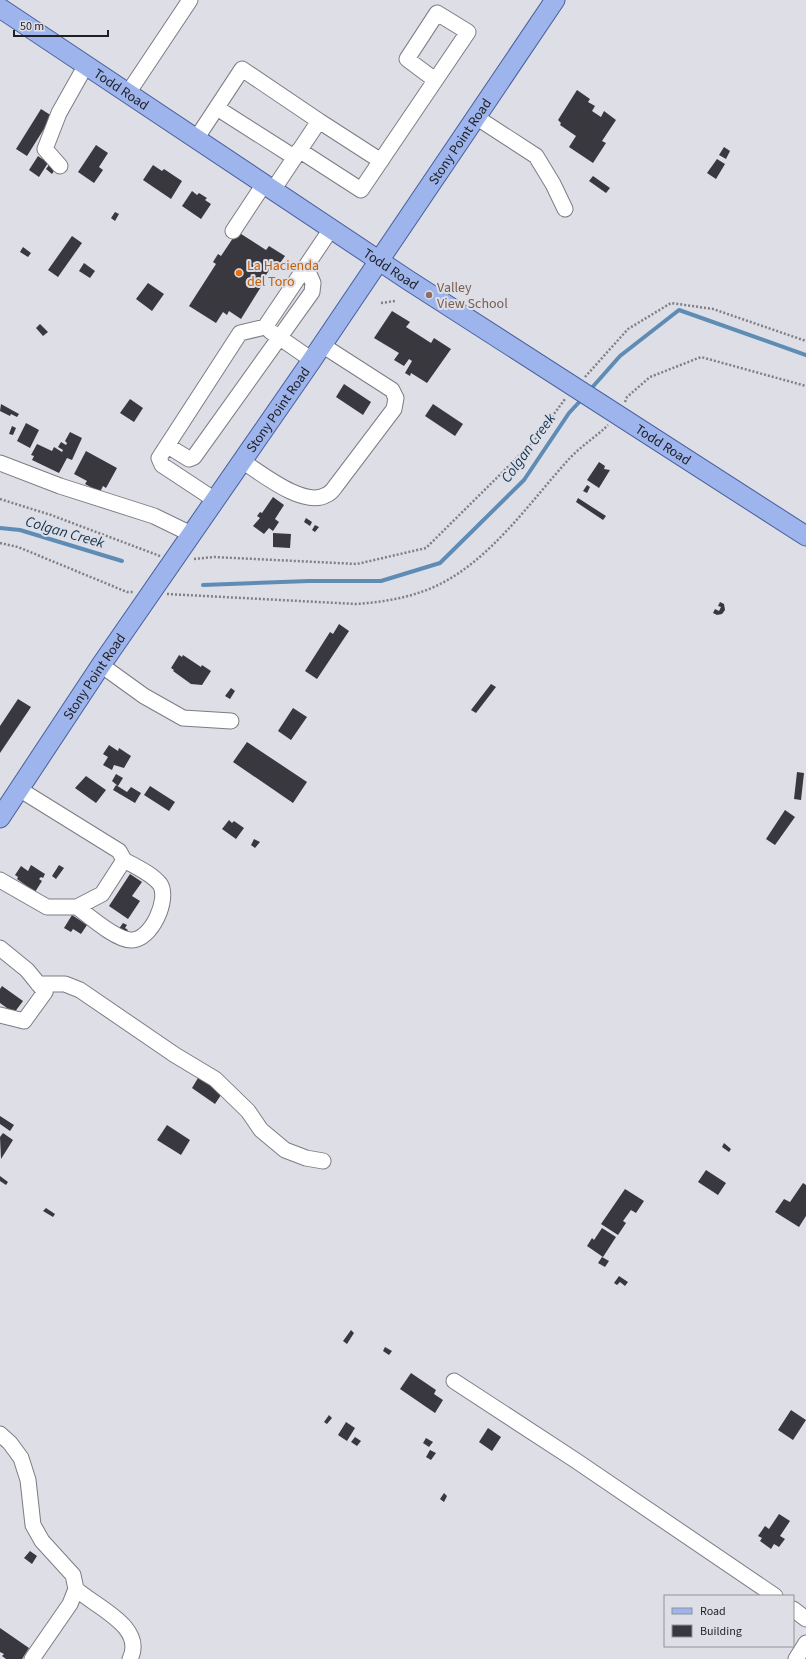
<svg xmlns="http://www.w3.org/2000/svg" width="806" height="1659" viewBox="0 0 806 1659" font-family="'Source Sans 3',sans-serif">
  <rect width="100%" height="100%" fill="#dedee7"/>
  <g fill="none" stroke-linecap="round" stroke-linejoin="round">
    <path stroke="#5e8cb4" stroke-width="4" d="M589,391L620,356L679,310L806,355
      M0,528L20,530L122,561
      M203,585L309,581H381L440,563L524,480L569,413L583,398"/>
  </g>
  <path fill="#39383f" d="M577,90L590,99L588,102L595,106L592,111L601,117L604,111L616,120L602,141L606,143L593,163L569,147L576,136L560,125L561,123L558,120Z
    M41,109L52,116L27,156L16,149Z
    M96,145L108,153L99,167L103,170L94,183L78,172Z
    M724,147L730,151L726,159L719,155Z
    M38,156L48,163L39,177L29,170Z
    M717,159L725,164L716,179L707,173Z
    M51,162L57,166L52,174L46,169Z
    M153,165L162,171L164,169L182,181L171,199L143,180Z
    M593,176L610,188L606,193L589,181Z
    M192,191L197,195L199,193L207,198L205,200L211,204L201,219L182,206Z
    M115,212L119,214L115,221L111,218Z
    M238,232L266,250L269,246L285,256L278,266L274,263L262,281L264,282L241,319L229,311L227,315L223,312L216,323L189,306L216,264L213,262L218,254L221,256L233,238L234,239Z
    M72,236L82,243L58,277L48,270Z
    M23,247L31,253L28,257L20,252Z
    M84,263L95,271L90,278L79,271Z
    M148,283L164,294L152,311L136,299Z
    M392,311L410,322L406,327L431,343L434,338L451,349L427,383L411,373L410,376L405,373L412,361L409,359L404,366L394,360L399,353L374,338Z
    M40,324L48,332L43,336L36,328Z
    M344,384L371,402L363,415L336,397Z
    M130,399L143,408L134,422L120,413Z
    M1,404L19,414L17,417L11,414L10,416L0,411Z
    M433,404L463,424L455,436L425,416Z
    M26,423L39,430L30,448L17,441Z
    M12,426L16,428L13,435L9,434Z
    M70,432L82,438L72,460L67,458L59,473L32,460L34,456L31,455L37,444L52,451L54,447L62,452L63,450L58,447L61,442L66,445L67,443L65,441Z
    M86,451L117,468L106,488L103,486L100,492L85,484L87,481L74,474Z
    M599,462L605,466L604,469L610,470L599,488L587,480Z
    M587,485L590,487L587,493L583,491Z
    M273,497L284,505L275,519L279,522L273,531L269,528L264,534L253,526L260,518L257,516L260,512L262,513Z
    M578,498L606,516L603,520L576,502Z
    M306,518L312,522L310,526L304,522Z
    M315,525L319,527L315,532L312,530Z
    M273,533L291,534L290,548L273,547Z
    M720,602L724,604L725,610L722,614L717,615L713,613L715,609L719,611L721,607L718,606Z
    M339,624L349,631L317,679L305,671L330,632L333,634Z
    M179,655L182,657L183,655L201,667L202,665L211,671L202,685L191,684L173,671L174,670L171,668Z
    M491,684L496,687L476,713L471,710Z
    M231,688L235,691L230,699L225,696Z
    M18,699L31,707L0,753V726Z
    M293,708L307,717L291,740L278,731Z
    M247,742L307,782L293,803L233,762Z
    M109,745L118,751L119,748L131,756L124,768L114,765L112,770L103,765L108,757L103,754Z
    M797,772L804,773L801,800L794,799Z
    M116,774L123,778L118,786L112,781Z
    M86,776L106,790L96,803L75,788Z
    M116,785L127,792L131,787L141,793L135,803L113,790Z
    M150,786L175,802L169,811L144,795Z
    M785,810L795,817L775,845L766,839Z
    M229,820L232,823L234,821L244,828L236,839L222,829Z
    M254,839L260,842L255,848L251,845Z
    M31,865L45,874L43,878L41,877L39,879L42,881L35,892L17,879L18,877L15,875L21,866L28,871Z
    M59,865L64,868L56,879L52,876Z
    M130,874L142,882L132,896L140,901L128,919L109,906Z
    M72,915L87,925L81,934L73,929L71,932L64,928Z
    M123,923L127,925L125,928L128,930L125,934L118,930Z
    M2,986L23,1001L14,1013L0,1003V989Z
    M201,1073L225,1089L215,1104L192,1088Z
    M0,1116L14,1125L10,1131L0,1124Z
    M167,1125L190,1140L181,1155L157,1140Z
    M3,1133L13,1140L1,1159L0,1137Z
    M724,1143L731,1149L729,1152L722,1147Z
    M706,1170L726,1183L718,1195L698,1182Z
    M0,1176L8,1182L6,1185L0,1181Z
    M803,1183L806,1185V1216L799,1227L775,1212L784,1199L790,1202Z
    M625,1189L644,1201L636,1213L631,1210L623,1221L626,1223L618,1235L601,1224Z
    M46,1208L55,1214L53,1217L43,1211Z
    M602,1228L616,1237L603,1257L587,1246L592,1238L594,1240Z
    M602,1257L609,1261L605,1267L598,1263Z
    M619,1276L628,1282L625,1286L620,1282L617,1285L614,1283Z
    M351,1330L354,1333L347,1344L343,1341Z
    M385,1347L392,1351L389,1355L383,1351Z
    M411,1373L436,1390L434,1394L443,1400L435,1413L400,1389Z
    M791,1410L806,1420L793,1440L778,1430Z
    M329,1415L332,1418L327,1424L324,1422Z
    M346,1422L355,1428L347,1441L338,1435Z
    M488,1428L501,1437L492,1451L479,1442Z
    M355,1437L361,1441L357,1446L351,1442Z
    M426,1438L433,1442L429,1447L423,1443Z
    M430,1450L436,1453L431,1460L426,1457Z
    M444,1493L447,1496L444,1502L440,1499Z
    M779,1514L790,1521L780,1536L785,1539L779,1547L774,1544L771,1549L760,1541L762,1538L758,1536L765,1526L769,1529Z
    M30,1551L37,1556L32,1564L24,1558Z
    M0,1628L29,1648L22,1659H6L2,1656L4,1654L0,1652Z"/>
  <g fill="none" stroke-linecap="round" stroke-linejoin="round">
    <g stroke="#7c7c84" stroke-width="17">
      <path id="minor" d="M128,93L190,0
        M217,108L294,157
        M476,117L536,156L553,184L565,209
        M319,121L381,161
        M196,139L242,69L319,121L273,190
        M299,150L361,190L468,32L437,13L407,59L435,80
        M60,166L45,149L59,113L86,65
        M233,231L264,184
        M270,331L312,360
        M168,446L189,459L194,457L312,292L313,283L306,267
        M242,461C261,473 304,508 326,495C329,494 333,490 335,487L394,409L396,398L392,390L322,345
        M0,463L60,486L154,516L191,534
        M215,500L162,465L159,458L240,333L265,327L331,229
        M101,665L144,696L183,718L231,721
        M0,880L47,907H77L102,894L124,860L119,851L19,789
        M77,907C89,916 116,940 131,940C151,941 170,899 160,884C151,873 136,867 124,860
        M0,948L27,970L45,992L24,1021L0,1015
        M38,984H65L80,990L175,1055L215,1079L248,1111L261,1130L285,1150L306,1158L323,1161
        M454,1381L575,1460L775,1596
        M0,1434L10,1443L21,1458L28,1480L33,1525L42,1541L73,1575L76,1589L70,1604L32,1659
        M76,1589C96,1607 146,1627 130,1659
        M793,1609L806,1619
        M796,1659L806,1643"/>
    </g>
    <g stroke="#475f9d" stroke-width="21">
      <g id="major">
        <path id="s1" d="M0,8L408,280L806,536"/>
        <path id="s2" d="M0,818L101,665L312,360L555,0"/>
      </g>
    </g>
    <path stroke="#7f7f85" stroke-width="2.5" stroke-dasharray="2 2" stroke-linecap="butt" d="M381,303L395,301
      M585,377L628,329L671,303L713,309L806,341
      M625,402L627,397L650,377L701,357L806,386
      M0,499L51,515L160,556
      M0,543L18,547L127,592H134
      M194,559L214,557L357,564L426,548L535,440L565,399
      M167,594L356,604C383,602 410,598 436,586C490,561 530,502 569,459C581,446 596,437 608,425"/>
    <use href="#minor" stroke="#fff" stroke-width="15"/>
    <use href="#major" stroke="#9db4ec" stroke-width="19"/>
  </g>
  <circle fill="#e8710a" stroke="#dedee7" stroke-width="1.5" cx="239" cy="273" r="4"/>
  <circle fill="#8d6e63" stroke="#dedee7" stroke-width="1.5" cx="429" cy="295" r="4"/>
  <g text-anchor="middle" stroke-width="4" stroke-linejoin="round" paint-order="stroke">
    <g font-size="14" fill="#1f1f22" stroke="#dedee7">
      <text dy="5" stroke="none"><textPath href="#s1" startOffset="146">Todd Road</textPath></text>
      <text dy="5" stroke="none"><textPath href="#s2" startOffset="818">Stony Point Road</textPath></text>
      <text dy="5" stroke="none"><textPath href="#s1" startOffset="470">Todd Road</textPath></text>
      <text dy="5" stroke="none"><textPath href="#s2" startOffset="494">Stony Point Road</textPath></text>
      <text dy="5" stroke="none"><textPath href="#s1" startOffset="794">Todd Road</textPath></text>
      <text dy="5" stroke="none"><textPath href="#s2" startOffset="170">Stony Point Road</textPath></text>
    </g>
    <g font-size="14" fill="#c56008" stroke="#dedee7" text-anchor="start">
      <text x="247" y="270">La Hacienda<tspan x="247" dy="16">del Toro</tspan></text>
    </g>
    <g font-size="14" fill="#785e54" stroke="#dedee7" text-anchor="start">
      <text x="437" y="292">Valley<tspan x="437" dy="16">View School</tspan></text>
    </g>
    <g font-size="15" font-style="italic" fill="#123651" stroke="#dedee7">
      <text transform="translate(528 448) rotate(-54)" y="5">Colgan Creek</text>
      <text transform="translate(65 532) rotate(16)" y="5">Colgan Creek</text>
    </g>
  </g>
  <rect x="664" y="1595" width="130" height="52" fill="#dedee7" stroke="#929298"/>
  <rect x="672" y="1608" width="20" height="6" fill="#9db4ec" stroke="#929298"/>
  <text x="700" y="1615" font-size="12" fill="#1f1f22">Road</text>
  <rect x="672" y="1625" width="20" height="12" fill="#39383f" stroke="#929298"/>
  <text x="700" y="1635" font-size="12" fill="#1f1f22">Building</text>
  <path d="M14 30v6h94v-6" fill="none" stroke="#1f1f22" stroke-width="2"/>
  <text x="20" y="30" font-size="12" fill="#1f1f22" stroke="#dedee7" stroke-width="3" paint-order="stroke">50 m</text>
</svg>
